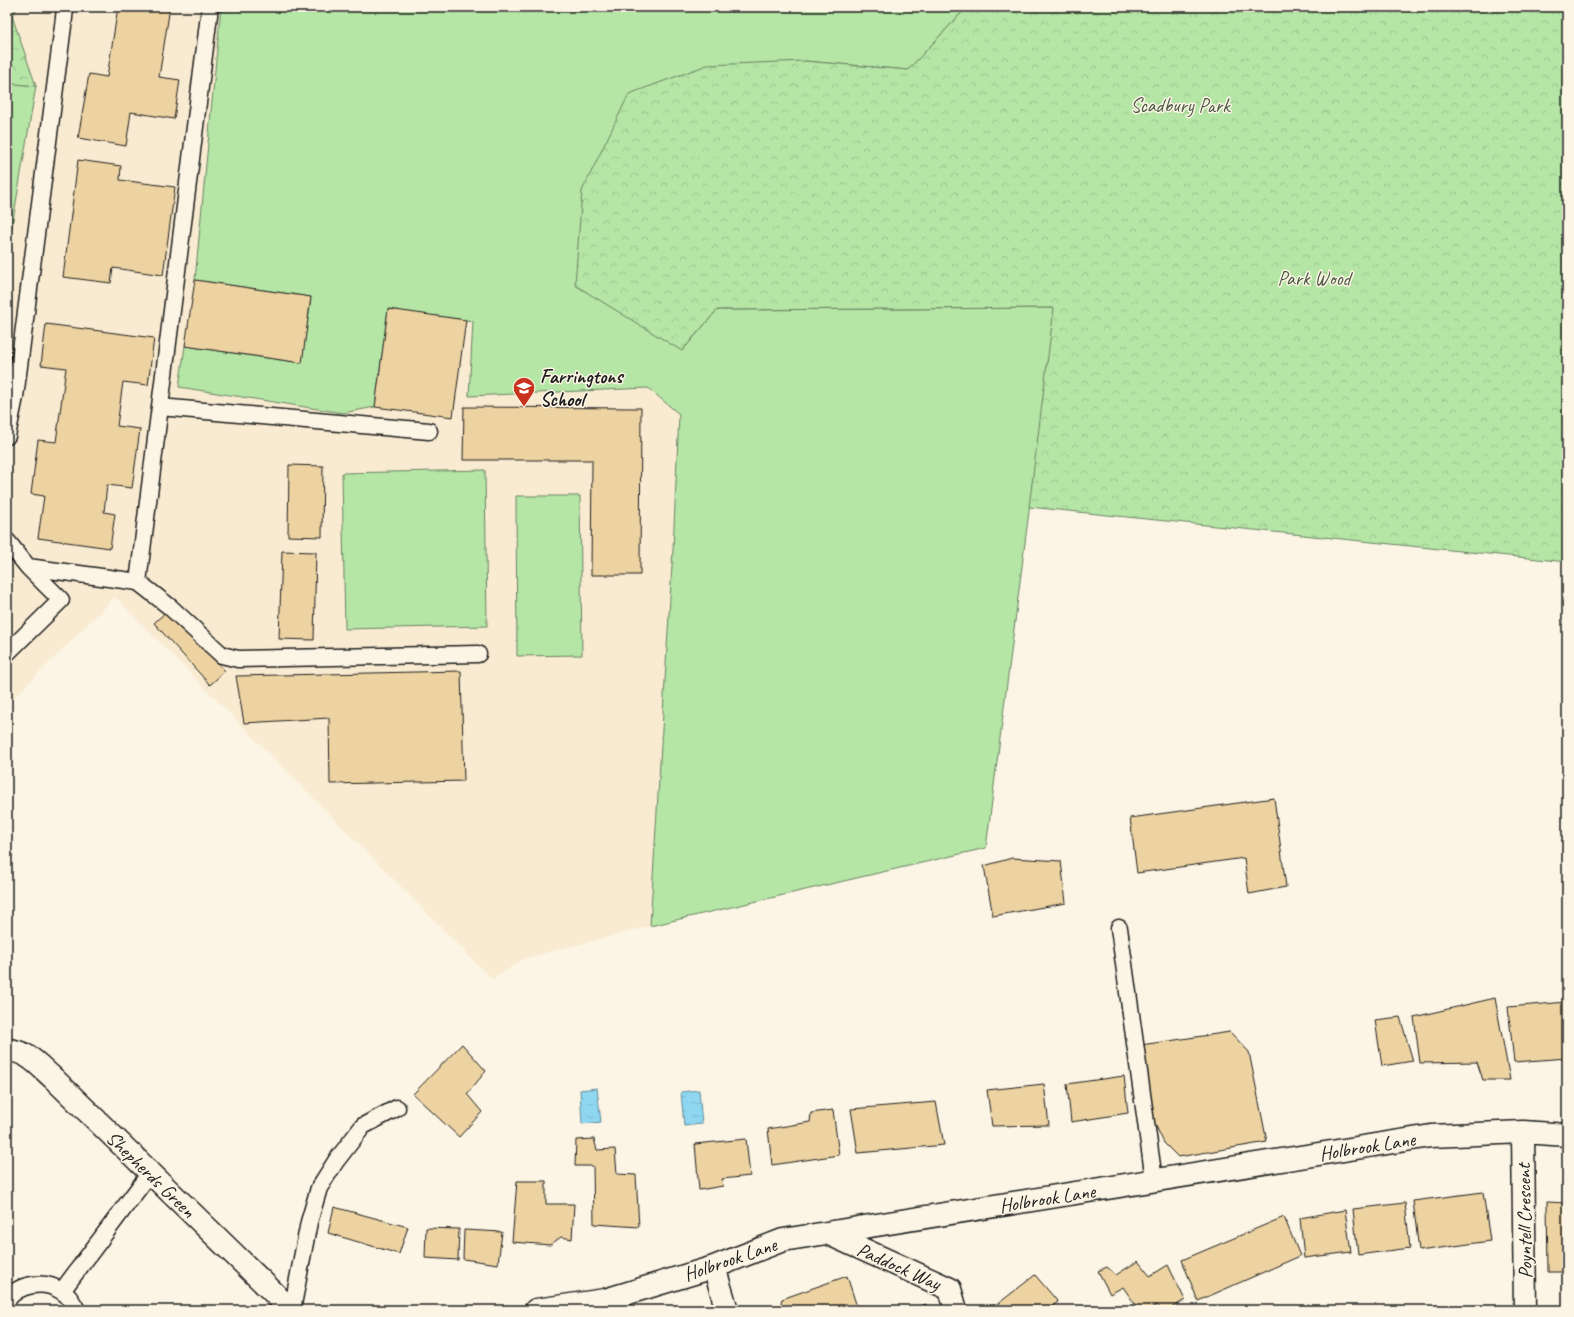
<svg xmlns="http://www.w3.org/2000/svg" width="1574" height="1317" viewBox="0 0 1574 1317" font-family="Caveat,sans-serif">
  <defs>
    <pattern id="forest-crowns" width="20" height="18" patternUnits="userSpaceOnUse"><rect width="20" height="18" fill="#b5e6a6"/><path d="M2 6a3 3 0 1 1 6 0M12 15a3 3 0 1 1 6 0" fill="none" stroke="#9bc58e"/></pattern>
    <pattern id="water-ripples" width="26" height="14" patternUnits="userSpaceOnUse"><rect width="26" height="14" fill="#8fd7f0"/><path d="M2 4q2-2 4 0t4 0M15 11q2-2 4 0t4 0" fill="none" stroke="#7bb8cd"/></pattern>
  </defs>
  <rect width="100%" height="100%" fill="#fcf5e5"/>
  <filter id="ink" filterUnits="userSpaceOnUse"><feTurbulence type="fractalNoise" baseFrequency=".025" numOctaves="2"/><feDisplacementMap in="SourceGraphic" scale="8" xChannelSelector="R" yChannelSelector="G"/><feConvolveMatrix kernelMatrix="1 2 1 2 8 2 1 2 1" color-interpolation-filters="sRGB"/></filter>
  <g filter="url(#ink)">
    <path fill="#f8ebd1" d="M7,7H1093L986,848L650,926L526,958L492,979L115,597L7,705Z"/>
    <path fill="#b5e6a6" stroke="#688161" d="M221,7H967L908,70L805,61L682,351L717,310L1055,308L986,848L650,926L673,549L679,414L648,388L469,396L473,321L388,310L375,407L343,413L179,387L185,346L301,363L311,297L195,280Z
      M7,83L36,86L7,255Z
      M485,470L487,626L345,629L342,473Z
      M516,496H580L582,655L517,656Z"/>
    <path fill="url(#forest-crowns)" stroke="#688161" d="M7,7H18L12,16L36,86L7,83Z
      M967,7H1567V562L1029,507L1054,308L717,310L682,351L575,285L582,191L629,94L707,65L805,61L908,70Z"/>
    <path fill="url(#water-ripples)" stroke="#618c9b" d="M597,1088L601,1122L582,1124L580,1090Z
      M699,1090L702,1124L684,1126L681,1092Z"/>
    <path fill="#edd3a2" stroke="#1c1c1c" d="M118,7H170L159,77L180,80L174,119L131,112L126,146L78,138L89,74L107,77Z
      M78,160L121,166L120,180L175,187L163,275L113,268L111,283L63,277Z
      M195,280L311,297L302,363L185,346Z
      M388,309L466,320L453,417L375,407Z
      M46,324L154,338L148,385L123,382L117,426L140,429L132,488L107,485L104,512L115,514L110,548L38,538L44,496L31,494L38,440L56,442L66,368L41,365Z
      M464,407L641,408L640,575H591L592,460H463Z
      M289,465L323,466L322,537L288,536Z
      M282,551L316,552L314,640L279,639Z
      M169,609L225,671L210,685L154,623Z
      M461,671L464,781L330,784L329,718L244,723L236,676Z
      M1274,798L1286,887L1249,894L1244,858L1137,873L1130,818Z
      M1012,858L1061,861L1066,903L993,916L984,866Z
      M1495,998L1510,1080H1483L1477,1062L1420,1063L1414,1017Z
      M1567,1002V1058L1514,1062L1508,1007Z
      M1400,1017L1413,1061L1382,1066L1375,1020Z
      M1230,1032L1249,1052L1267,1142L1178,1157L1164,1143L1152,1118L1141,1045Z
      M462,1044L486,1071L467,1094L482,1112L459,1137L413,1094Z
      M1124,1076L1128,1113L1071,1122L1067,1084Z
      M1044,1084L1049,1125L992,1126L987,1090Z
      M936,1102L944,1145L858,1153L851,1109Z
      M833,1110L839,1155L772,1165L768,1129L810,1122L811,1113Z
      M594,1139L597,1150L615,1149L617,1174L636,1175L639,1227L594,1224L593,1166H575L576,1140Z
      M746,1139L750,1176L722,1179L723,1186L699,1190L695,1144Z
      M517,1181H546V1204H574L572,1239L561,1237L550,1245L512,1242Z
      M1483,1192L1490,1241L1419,1251L1413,1201Z
      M1547,1202L1567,1203V1272H1548Z
      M1405,1203L1410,1248L1358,1255L1353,1209Z
      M334,1207L408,1227L399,1254L328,1233Z
      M1345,1210L1351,1252L1304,1258L1300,1218Z
      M1284,1217L1300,1256L1198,1301L1182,1260Z
      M426,1228L459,1229L458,1260L425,1258Z
      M464,1230L502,1232L498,1264L463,1259Z
      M1138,1261L1150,1276L1168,1265L1185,1300L1168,1310H1162L1157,1305L1148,1310H1139L1123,1287L1110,1294L1098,1271L1107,1267L1116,1275Z
      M1035,1275L1058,1302L1047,1310H990Z
      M847,1276L858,1310H783L781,1302L782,1299Z
      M926,1304L927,1310H910Z"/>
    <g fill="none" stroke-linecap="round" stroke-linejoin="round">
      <g stroke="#1c1c1c" stroke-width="19">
        <path id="service" d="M160,407L429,431
          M7,436L15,397L64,18L65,7
          M7,541L28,567L138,582L210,7
          M138,582L170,607L222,655L238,659L478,654
          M7,653L61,600L28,567
          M1119,928L1154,1180
          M62,1291L150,1173
          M7,1300C19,1283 45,1280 61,1291C69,1295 73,1303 77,1310
          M292,1310L309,1222L319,1188L336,1161L363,1126L397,1108"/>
      </g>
      <g stroke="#1c1c1c" stroke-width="25">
        <path id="minor" d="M7,1050C28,1051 38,1065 53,1078L276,1295L289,1310
          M1523,1132L1525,1310
          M827,1233L950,1289L956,1310
          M714,1267L727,1310
          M536,1310L605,1300L714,1267L783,1240L1431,1136L1523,1132L1567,1135"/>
      </g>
      <use href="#service" stroke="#fcf5e5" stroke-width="16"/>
      <use href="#minor" stroke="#fcf5e5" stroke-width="22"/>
    </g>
  </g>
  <defs>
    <g id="school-pin" transform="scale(1.15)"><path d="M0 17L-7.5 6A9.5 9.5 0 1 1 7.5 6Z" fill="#c8321e" stroke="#fcf5e5"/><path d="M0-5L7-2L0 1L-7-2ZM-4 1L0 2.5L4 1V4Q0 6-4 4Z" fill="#fff"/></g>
  </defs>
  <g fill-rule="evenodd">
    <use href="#school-pin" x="524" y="388"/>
  </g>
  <g text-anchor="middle" stroke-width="3" stroke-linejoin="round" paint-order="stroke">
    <g font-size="20" fill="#4a5945" stroke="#fcf5e5">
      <text x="1180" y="112">Scadbury Park</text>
      <text x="1314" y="285">Park Wood</text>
    </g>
    <g font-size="20" font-weight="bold" fill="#1c1c1c" stroke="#fcf5e5" text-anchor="start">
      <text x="540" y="383">Farringtons<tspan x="540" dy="23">School</tspan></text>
    </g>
    <g font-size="20" fill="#1c1c1c" stroke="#fcf5e5">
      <text transform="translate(1367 1146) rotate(-9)" y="7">Holbrook Lane</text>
      <text transform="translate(151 1174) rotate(44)" y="7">Shepherds Green</text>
      <text transform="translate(1047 1198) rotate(-9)" y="7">Holbrook Lane</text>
      <text transform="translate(1524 1221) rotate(-91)" y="7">Poyntell Crescent</text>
      <text transform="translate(730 1259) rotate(-19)" y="7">Holbrook Lane</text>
      <text transform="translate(899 1266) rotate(24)" y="7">Paddock Way</text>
    </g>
  </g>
  <rect width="1574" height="1317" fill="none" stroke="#fcf5e5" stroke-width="24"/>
  <rect x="12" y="12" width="1550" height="1293" fill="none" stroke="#1c1c1c" stroke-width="1.5" filter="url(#ink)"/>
</svg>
